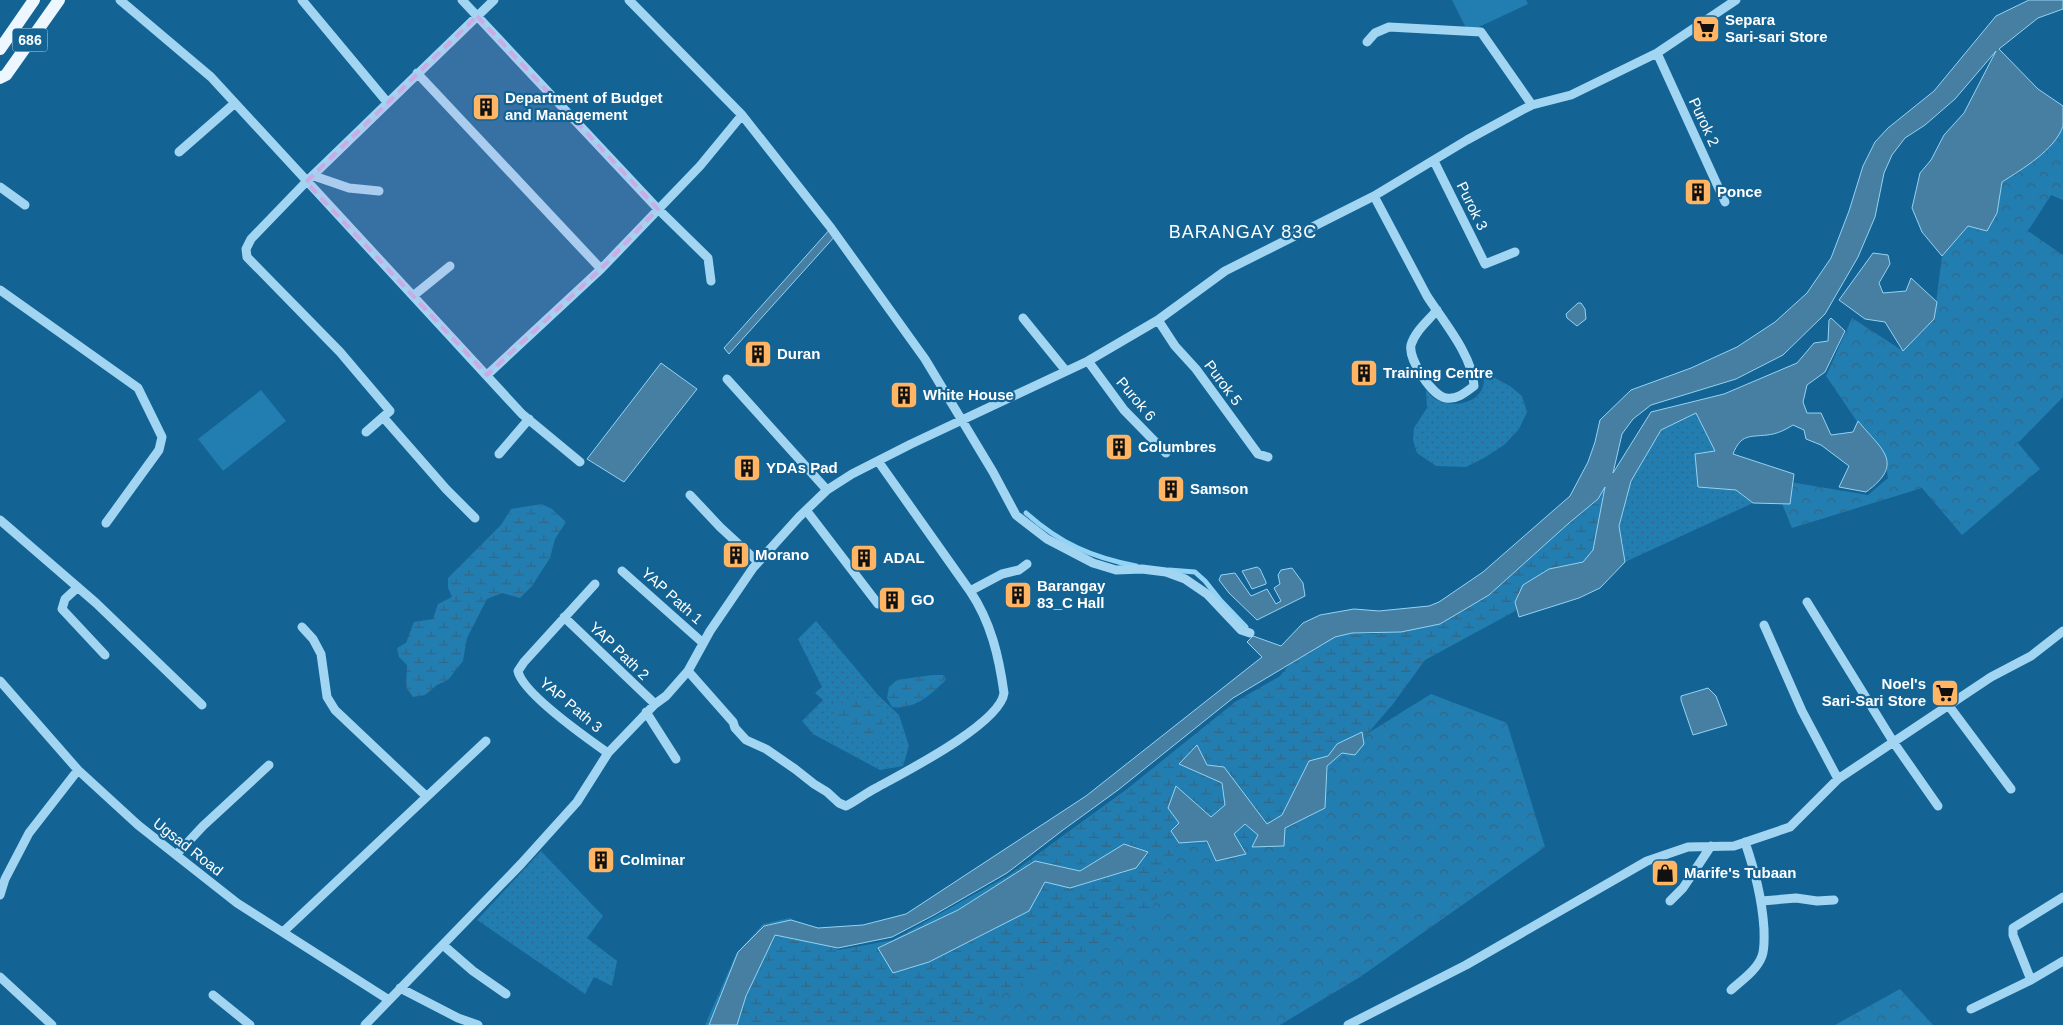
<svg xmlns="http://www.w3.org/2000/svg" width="2063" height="1025" viewBox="0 0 2063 1025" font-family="Helvetica,sans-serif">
  <defs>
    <pattern id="grass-dots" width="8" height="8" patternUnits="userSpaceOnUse" patternTransform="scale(1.25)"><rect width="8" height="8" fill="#227db1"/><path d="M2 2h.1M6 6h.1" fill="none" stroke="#356784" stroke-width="1.8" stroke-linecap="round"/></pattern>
    <pattern id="forest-crowns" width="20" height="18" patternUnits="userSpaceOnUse" patternTransform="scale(1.25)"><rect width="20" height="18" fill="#227db1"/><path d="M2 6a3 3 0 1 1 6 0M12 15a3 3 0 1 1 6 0" fill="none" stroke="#356784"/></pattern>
    <pattern id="wetland-marsh" width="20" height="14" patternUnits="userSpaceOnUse" patternTransform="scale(1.25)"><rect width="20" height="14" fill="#227db1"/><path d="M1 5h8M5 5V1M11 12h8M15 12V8" fill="none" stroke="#356784"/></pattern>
  </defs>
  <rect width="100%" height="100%" fill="#136394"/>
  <path fill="url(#grass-dots)" d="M1482,371L1510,386L1522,396L1527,412L1519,429L1504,445L1484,458L1466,467L1436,466L1417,453L1413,440L1414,428L1427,408L1426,390C1429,393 1432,397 1435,399C1451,408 1481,405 1484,382C1484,379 1482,374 1482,371Z
    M1696,413L1736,490L1753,503L1625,562L1619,526L1631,481L1661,430Z
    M816,621L878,695L899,715L909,746L903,766L880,770L813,734L802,721L823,700L815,693L822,687L798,639Z
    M541,851L603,916L587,938L617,961L612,986L594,977L585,994L477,920Z"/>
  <path fill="url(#forest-crowns)" d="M2063,126V200L2051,195L2028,231L2063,255V397L2018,443L2040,469L1962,535L1922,488L1792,528L1772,479L1868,495L1888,478L1886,464L1826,376L1852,318L1903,351L1934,319L1942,256L1968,226L1997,213L2002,182C2029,165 2046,153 2063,126Z
    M1431,694L1507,723L1545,847L1360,977L1280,1025H959L984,1002L1179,843L1283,846L1282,815L1368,733Z
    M1900,989L1933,1025H1835Z"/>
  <path fill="url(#wetland-marsh)" d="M1605,484L1624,552L1425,660L1393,704L1368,733L1282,815L1284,846L1179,843L1148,918L984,1002L975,1025H705L736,954L763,924L790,918L838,950L893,940L1009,875L1127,789L1235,702L1280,676L1297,655L1335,637L1352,633L1373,634L1440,624L1489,595L1569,523L1598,499Z
    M542,504L552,509L566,522L555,539L550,558L532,586L520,598L502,593L487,599L467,638L463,661L448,680L437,685L425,695L413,697L406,687L407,665L399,657L397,648L406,643L414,622L433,619L438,604L452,597L448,588V578L501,525L511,509Z
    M932,675H944L946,680C930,695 915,710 892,707L887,698L889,687L897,680Z
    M868,696L875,704L886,709L885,727L879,741C870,742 843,728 837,721V707L848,699Z"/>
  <path fill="#227db1" d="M1452,0H1526L1528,4L1468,32Z
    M261,390L286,421L223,471L198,439Z"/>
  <path fill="#467fa1" stroke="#93d3f5" d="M2029,0H2063V9L2038,18L1999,49L2038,89L2063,106C2063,112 2063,121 2063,126C2055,150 2022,169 2002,182L1997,213L1987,231L1968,226L1942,256L1922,232L1912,208L1920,173L1931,160L1944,135L1964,113L1996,51L1955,99L1925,125L1905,138L1892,155L1884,173L1875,217L1858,257L1825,314L1783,355L1736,379L1651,405L1633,419L1622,434L1613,473L1651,412L1724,394L1797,363L1814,343L1828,341L1829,320L1831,318L1845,331L1825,372L1807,385L1803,402L1807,413H1821L1831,435L1853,432L1858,421C1881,449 1906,463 1866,492L1839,487L1849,466L1821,445L1806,439L1804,430L1793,425C1785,430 1777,434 1767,435C1749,437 1741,434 1733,454L1794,474L1790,504L1753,503L1736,490L1698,487L1695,454L1715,451L1696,413L1661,430L1631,481L1619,526L1625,562L1600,588L1579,598L1519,617L1515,602L1523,585L1549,569L1583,562L1593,550L1605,487L1598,499L1569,523L1489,595L1440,624L1401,632L1352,633L1335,637L1233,698L1118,790L1063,830L1007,873L934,915L892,937L838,948L775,935L746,996L737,1025H709L738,952L764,926L791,920L818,928L863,925L906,914L1086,796L1262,657L1247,642L1253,636L1281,646L1303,623L1320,615L1354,609L1379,611L1429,606L1439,602L1483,572L1570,496L1588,462L1595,442L1600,420L1631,390L1691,368L1737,347L1775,322L1807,293L1831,258L1849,211L1863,166L1875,142L1888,128L1934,91L1996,16Z
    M831,228L836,235L729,354L724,348Z
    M1873,253L1888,255L1890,264L1879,283L1883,293L1906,291L1911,278L1937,302L1934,319L1903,351L1885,322L1865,319L1839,300Z
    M1578,303H1581L1585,309L1586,319L1577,326L1567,318L1566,314Z
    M661,363L697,389L624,482L587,459Z
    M1257,567L1260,569L1266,582V584L1252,589L1242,571Z
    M1292,568L1303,583L1305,596L1257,620L1229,593L1219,580L1221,575L1235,573L1251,596L1267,589L1276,604L1281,601L1274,588L1280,584L1278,575L1281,570Z
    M1708,688L1716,696L1727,725L1693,735L1681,700V696Z
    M1362,732L1364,744L1355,755L1342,753L1327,766L1325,808L1285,828L1284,846L1252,847L1258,835L1245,824L1234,834L1246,854L1216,861L1207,841L1179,843L1171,831L1179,823L1168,808L1176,786L1211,817L1225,805L1222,783L1179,764L1197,745L1207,765L1224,767L1267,824L1282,815L1309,761L1328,756L1337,744Z
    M1124,844L1148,852L1136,868L1070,888L1045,882L1029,911L929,962L893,973L878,948L958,910L1035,861L1080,871Z"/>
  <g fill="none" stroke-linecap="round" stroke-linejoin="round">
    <path stroke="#93d3f5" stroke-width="5" d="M1026,513C1061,544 1091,557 1136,566
      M1169,570L1195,572L1205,581L1221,601L1246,627"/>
    <path stroke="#a2d5f2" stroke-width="9" d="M120,0L211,77L522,414L580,462
      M302,0L387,102
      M462,0L658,209L708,258L711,281
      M629,0L742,115L831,228L925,359L993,472L1016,515L1047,539L1093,563L1116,570L1142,569L1166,572L1185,579L1207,594L1241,630L1250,633
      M1367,42L1375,33L1389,27L1481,32L1532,105
      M1657,53L1725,202
      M417,73L601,269
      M179,152L235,103
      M1434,161L1485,264L1515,252
      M314,176L349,188L379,191
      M0,187L25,205
      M1374,196L1427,296C1443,321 1473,356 1474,386C1466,392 1457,400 1446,398C1432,396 1408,359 1411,345C1415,331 1428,321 1437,310
      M0,290L138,388L162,437L159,450L106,523
      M413,296L450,266
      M1023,318L1066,371
      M1158,320L1175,346L1196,369L1258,454L1268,457
      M1088,361L1124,410L1166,453
      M487,375L601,269L700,166L742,115
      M727,379L827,490
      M383,417L446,489L475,518
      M366,432L390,411L340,352L247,257L246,249L251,239L306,182L494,0
      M499,454L529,419
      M690,495L720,527L758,562
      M806,510L878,604
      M0,520L96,603L202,705
      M622,571L703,643
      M595,584L524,662L518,671C522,693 588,739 608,753
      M78,587L65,599L62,609L105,655
      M970,591L1002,574L1019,570L1027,564
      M1807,602L1894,743L1938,806
      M564,617L655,704
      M1764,625L1802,711L1838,779
      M302,627L313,639L321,654L327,697L335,710L426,796
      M688,671L733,722L735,728L746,740L766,749L795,769L814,784L827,792L839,803L846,806C856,801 866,793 876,788C903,773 1000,724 1004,693C999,657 991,622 970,591L878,461
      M0,681L78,770L138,825L237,903L389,1000
      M1949,706L2011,789
      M646,712L676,759
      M176,855L203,826L269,765
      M0,895L5,879L29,833L78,770
      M1670,901L1683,888L1711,846
      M1762,901L1796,898L1817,901L1834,900
      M283,932L486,741
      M443,945L473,971L506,994
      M0,977L52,1025
      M2031,980L2013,935V928L2063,897
      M400,988L458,1018L478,1025
      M1731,990C1742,980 1757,970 1762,956C1765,948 1764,937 1764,929C1762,898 1755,872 1745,842
      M213,995L250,1025
      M1971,1009L2031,980L2063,961
      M365,1025L521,864L577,802L608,753L655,704L666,696L688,671L710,631L753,568L799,517L827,490L852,474L911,444L1088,361L1158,320L1225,271L1374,196L1467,140L1522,110L1532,105L1571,95L1657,53L1736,0
      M1348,1025L1466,965L1647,861L1688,847L1734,846L1790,827L1838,779L1991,677L2031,656L2063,631"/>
    <path stroke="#edf7ff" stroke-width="12" d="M0,49L34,0
      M0,78L6,75L59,0"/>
  </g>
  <path fill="#caabe5" fill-opacity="0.2" stroke="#caabe5" stroke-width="4" stroke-dasharray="10 6" stroke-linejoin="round" d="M477,16L658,209L601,269L487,375L306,182Z"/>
  <defs>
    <g id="supermarket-square" transform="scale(1.4375)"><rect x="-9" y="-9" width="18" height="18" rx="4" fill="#ffb563" stroke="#136394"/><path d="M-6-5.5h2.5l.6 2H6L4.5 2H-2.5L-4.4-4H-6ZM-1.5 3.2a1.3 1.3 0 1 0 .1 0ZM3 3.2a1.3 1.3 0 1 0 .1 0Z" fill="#111"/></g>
    <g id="building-square" transform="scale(1.4375)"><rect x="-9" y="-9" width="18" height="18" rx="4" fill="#ffb563" stroke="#136394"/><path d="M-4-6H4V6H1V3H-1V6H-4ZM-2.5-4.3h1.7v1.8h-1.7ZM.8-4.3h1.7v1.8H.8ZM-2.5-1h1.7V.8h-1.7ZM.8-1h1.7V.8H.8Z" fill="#111"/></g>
    <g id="shop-square" transform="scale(1.4375)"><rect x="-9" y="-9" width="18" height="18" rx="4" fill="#ffb563" stroke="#136394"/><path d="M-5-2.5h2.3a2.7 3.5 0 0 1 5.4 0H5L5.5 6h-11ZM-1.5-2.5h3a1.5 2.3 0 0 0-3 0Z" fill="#111"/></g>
  </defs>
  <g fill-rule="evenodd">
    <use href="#supermarket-square" x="1706" y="29"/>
    <use href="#building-square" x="486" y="107"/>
    <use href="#building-square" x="1698" y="192"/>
    <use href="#building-square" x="758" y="354"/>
    <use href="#building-square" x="1364" y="373"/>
    <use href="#building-square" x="904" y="395"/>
    <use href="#building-square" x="1119" y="447"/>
    <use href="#building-square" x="747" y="468"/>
    <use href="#building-square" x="1171" y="489"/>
    <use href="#building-square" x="736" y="555"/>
    <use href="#building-square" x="864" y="558"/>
    <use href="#building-square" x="1018" y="595"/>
    <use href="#building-square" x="892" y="600"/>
    <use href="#supermarket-square" x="1945" y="693"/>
    <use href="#building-square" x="601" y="860"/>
    <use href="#shop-square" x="1665" y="873"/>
  </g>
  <g text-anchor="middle" stroke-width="4.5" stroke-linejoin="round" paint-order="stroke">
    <rect fill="#136394" stroke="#b8d0df" stroke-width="1" x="12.5" y="28.5" width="35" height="23" rx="4"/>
    <g font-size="14" font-weight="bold" fill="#fff">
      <text x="30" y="45">686</text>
    </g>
    <g font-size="15" font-weight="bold" fill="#fff" stroke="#136394" text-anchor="start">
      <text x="1725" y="25">Separa<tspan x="1725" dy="17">Sari-sari Store</tspan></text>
      <text x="505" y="103">Department of Budget<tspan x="505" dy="17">and Management</tspan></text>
      <text x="1717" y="197">Ponce</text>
      <text x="777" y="359">Duran</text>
      <text x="1383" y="378">Training Centre</text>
      <text x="923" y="400">White House</text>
      <text x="1138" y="452">Columbres</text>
      <text x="766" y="473">YDAs Pad</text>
      <text x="1190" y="494">Samson</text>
      <text x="755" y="560">Morano</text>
      <text x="883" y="563">ADAL</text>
      <text x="1037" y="591">Barangay<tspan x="1037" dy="17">83_C Hall</tspan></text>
      <text x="911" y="605">GO</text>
      <text x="1926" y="689" text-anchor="end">Noel's<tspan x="1926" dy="17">Sari-Sari Store</tspan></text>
      <text x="620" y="865">Colminar</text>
      <text x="1684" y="878">Marife's Tubaan</text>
    </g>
    <g font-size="15" fill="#fff" stroke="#136394">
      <text transform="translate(1704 122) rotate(65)" y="5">Purok 2</text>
      <text transform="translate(1472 206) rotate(64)" y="5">Purok 3</text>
      <text transform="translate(1223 383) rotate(53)" y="5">Purok 5</text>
      <text transform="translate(1136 399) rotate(50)" y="5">Purok 6</text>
      <text transform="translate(672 596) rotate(42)" y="5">YAP Path 1</text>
      <text transform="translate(619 651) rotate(44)" y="5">YAP Path 2</text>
      <text transform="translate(571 705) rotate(40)" y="5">YAP Path 3</text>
      <text transform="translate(188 847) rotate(38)" y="5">Ugsad Road</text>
    </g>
    <g font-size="18" letter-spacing="1" fill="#fff" stroke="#136394">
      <text x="1243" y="238">BARANGAY 83C</text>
    </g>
  </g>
</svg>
